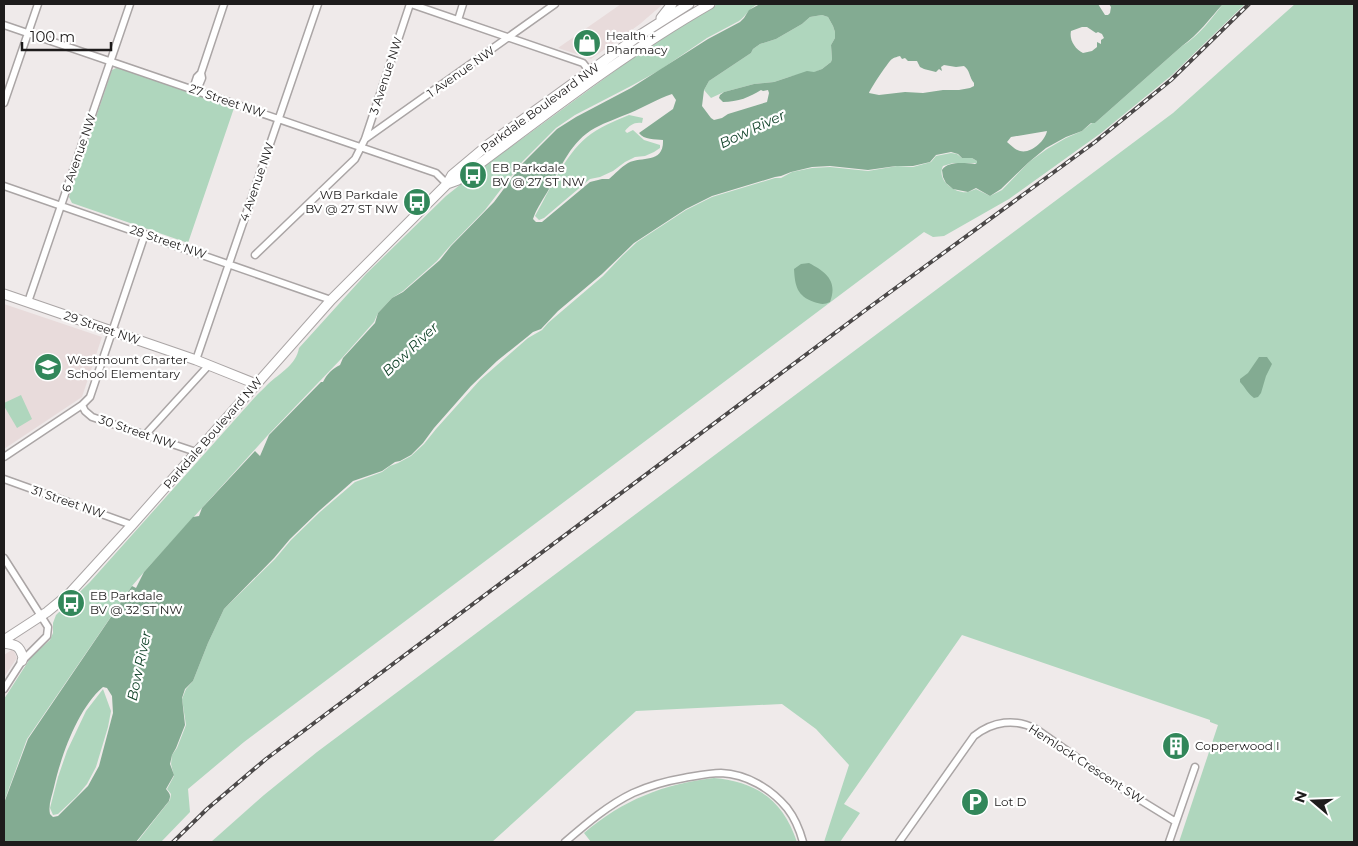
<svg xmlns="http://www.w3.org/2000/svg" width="1358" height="846" viewBox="0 0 1358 846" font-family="Montserrat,sans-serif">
  <rect width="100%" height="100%" fill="#efeaea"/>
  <path fill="#e8dbdb" d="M621,4H663L640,24L591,59L558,48Z
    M4,304L102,337L82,397L4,449Z
    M13,649L17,658L4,677V655Z"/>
  <path fill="#afd6bd" d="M718,4H758C748,9 747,15 739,21L707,38L660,70L631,86L575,115L556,128L522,162L485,210L450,246L437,261L403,291L392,298L378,313L374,322L342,358L268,435L144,572L132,586L27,739L4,802V699L31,657L50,640L53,633V623L56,615L90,582L257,395C261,391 265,387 268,384C280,373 296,365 299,348L366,274L446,196L475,173L627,62L676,28Z
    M1223,4H1245L1172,75L1101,133L1009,199L944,236L933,237L924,232L244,742L188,789L190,812L161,842H137L170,800L171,794L167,789L174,776L171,764L172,755L177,748L186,725L182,699L186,689L193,681L208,643L224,609L275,559L291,540L320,512L355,482L382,472L390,466L398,463L411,456L424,444L436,429L480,380L528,338L542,330L548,323L603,276L622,256L637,242L686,210L712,197L775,178H781L792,172L812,168L830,167L868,171L897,166L913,167L931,162L936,156L951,153L957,154L962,158H972L977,161V163H953L943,166C936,180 955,194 968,192C971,191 973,190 976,189L990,196L1002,190L1029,162L1047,149L1066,138L1082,131L1092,123H1095L1182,46C1199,36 1211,19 1223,4Z
    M1295,4H1354V842H1179L1218,725L1210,722V720L962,635L844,804L860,813L840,842H824L849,765L816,729L782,704L636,711L492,842H211L264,795L317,752L1173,113Z
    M822,15L828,17L833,26L835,32V38L831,45L832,59L831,62L822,69L815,72L804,73L789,77L774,82L754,84L724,92L711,98L704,90L709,81L751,53L753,49L760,44L776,39L802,24L810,17Z
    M118,67L234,108L188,243L72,203L69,197L112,70Z
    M629,115L643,118L642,123C634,122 630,125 625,131L627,133L633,130L644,140L660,145V148L654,152L645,156L635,157L625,162L613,171L600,177L590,179L544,218L539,220L535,216C550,190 564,156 587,137C599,127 615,121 629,115Z
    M21,395L32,419L17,428L4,406V403Z
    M103,689L111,711L108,727L96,767L87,784L77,796L58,814L53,815L50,808L58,777L67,751L86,711Z
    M714,778C757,782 783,800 797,842H591L584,833C623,800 663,784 714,778Z"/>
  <path fill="#83ab92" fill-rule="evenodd" d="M760,4H1098L1105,15H1108L1110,13L1111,7L1109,4H1223C1210,18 1198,35 1182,46L1095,123H1091L1082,131L1066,137L1046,148L1029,162L1001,189L990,196L976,188L968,192L953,189L946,183L943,177L942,170C948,161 964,163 975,164L977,163V161L972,158H962L958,154L951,152L936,155L930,162L913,166H896L868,170L830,166L812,167L791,172L781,176L775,177L712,196L686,209L634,243L602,274L558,311L541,329L533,332L527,337L497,361L471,386L434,428L423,443L411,455L400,461L395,462L382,471L353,481L319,511L290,539L274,558L224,609L208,643L193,681L185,689L182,698L185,725L176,748L172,755L170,764L174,775L166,789C170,794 171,795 169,801L136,842H4V803L28,739L132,586L136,588L144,572L193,517L199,516L202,508L255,451L260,456L269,435L321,382H323C327,374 332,369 340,365L343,358L375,323L378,313L392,298L403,292L440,260L451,246L494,202L523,163L557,129L576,117L631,88L708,39L740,22L744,18L749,10ZM822,15L828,17L833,26L835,32V38L831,45L832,59L831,62L822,69L814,72L807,71L774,82L754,84L724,92L720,95L719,98L723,102C738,102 750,97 761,90L763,91L768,90L769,93L767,102L728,114L722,118L714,120L711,118L702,106L704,90L709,81L751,53L753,49L760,44L776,39L802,24L810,17ZM1082,27H1087L1096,33L1098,32L1102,34L1104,38L1101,40V44L1097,42V47L1092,51L1083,53C1075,49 1069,40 1071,31ZM900,56L902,59L905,58L908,61H917L920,67L924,69L936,72L939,69L942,71L941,67L944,65L956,67L964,66C970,70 969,77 974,83V86L970,88L959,90H943L923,93L905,92L879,95L869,93C871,88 888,62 892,59C895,57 897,57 900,56ZM672,94L676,100L673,109L639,133C644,140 655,139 663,140C664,164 642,156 628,163C621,167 615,174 609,179H602L590,182L542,222H536L533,219C536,209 544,198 549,189C561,167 571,141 595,128C606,122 618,118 630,113C644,107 657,99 672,94ZM1047,131C1045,141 1031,154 1020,151C1015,150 1011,145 1007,142L1011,137ZM103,687L107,688L112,696L113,713L99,766L88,786L58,816L53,817L50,814C48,805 52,796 54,787C61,756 78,708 103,687Z
    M809,263C826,272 838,281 830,302C824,305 820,304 814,302C797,296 795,286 794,269L801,264Z
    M1259,357H1267L1272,364L1266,376L1261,393L1258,397L1254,398C1248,394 1245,387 1240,382V379L1248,373Z"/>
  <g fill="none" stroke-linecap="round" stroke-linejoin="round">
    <g stroke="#aaa5a5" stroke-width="9">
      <path id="street" d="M411,4L583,63L590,72
        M458,20L463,4
        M4,25L436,173L447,184
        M193,89L197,77L201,73
        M197,90L202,78L201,73L224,4
        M4,103L38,4
        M365,139L555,4
        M4,186L331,300
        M255,255L355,159L365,139L410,4
        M28,302L130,4
        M196,360L318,4
        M82,405L85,411L92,417L196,452
        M145,435L209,365
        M4,457L82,405L90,397L145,234
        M4,479L132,525
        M4,558L48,627L47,636L22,661L4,689
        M565,842C586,824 608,805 633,793C649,786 666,781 684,778C696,776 709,773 721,773C747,774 771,789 787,808C794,817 800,831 803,842
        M899,842L974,736C993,721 1015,718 1036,729L1119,787L1176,822
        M1169,842L1195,767"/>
    </g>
    <g stroke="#aaa5a5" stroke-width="11">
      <path id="secondary" d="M661,18L672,4
        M447,184L458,180C540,119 621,55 710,4
        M4,294L196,360L256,384
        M4,640L47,612L69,594L132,525L331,300L447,184L452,175L489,144L640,35L689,4
        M4,643C16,645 19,645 23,657L22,661"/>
    </g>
    <use href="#street" stroke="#fff" stroke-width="6"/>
    <use href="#secondary" stroke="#fff" stroke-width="9"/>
    <g stroke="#4b4848" stroke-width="4">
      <path id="rail" d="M173,842L207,809L266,759L867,309L1095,142L1171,80L1249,4"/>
    </g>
    <use href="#rail" stroke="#fff" stroke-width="2" stroke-dasharray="5.5" stroke-linecap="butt"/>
  </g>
  <defs>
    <g id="shop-disc" transform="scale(1.4375)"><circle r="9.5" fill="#32875a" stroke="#fff"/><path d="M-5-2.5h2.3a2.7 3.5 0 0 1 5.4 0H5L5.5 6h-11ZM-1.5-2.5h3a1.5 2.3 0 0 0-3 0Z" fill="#fff"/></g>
    <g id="bus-disc" transform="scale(1.4375)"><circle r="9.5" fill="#32875a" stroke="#fff"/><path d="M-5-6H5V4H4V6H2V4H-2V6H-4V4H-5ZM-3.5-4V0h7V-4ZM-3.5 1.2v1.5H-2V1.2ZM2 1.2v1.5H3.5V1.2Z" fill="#fff"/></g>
    <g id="school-disc" transform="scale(1.4375)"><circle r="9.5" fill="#32875a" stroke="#fff"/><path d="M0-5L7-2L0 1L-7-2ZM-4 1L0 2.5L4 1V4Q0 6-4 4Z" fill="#fff"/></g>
    <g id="building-disc" transform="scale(1.4375)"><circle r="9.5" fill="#32875a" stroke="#fff"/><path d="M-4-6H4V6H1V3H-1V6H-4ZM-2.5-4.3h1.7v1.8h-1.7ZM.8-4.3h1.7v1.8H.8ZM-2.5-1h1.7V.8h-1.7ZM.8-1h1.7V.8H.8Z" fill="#fff"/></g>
    <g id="parking-disc" transform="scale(1.4375)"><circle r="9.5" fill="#32875a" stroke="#fff"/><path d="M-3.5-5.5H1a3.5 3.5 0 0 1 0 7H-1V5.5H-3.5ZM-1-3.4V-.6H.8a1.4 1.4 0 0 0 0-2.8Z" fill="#fff"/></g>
  </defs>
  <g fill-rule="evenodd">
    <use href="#shop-disc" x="587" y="43"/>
    <use href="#bus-disc" x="473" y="175"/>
    <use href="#bus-disc" x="417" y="202"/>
    <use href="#school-disc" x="48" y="367"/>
    <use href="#bus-disc" x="71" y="603"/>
    <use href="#building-disc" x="1176" y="746"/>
    <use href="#parking-disc" x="975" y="802"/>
  </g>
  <g text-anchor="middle" stroke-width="4.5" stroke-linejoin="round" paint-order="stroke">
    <g font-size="12" fill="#1e1c1c" stroke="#fff" text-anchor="start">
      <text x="606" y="40">Health +<tspan x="606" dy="14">Pharmacy</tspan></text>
      <text x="492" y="172">EB Parkdale<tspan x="492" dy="14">BV @ 27 ST NW</tspan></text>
      <text x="398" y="199" text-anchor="end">WB Parkdale<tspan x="398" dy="14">BV @ 27 ST NW</tspan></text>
      <text x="67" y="364">Westmount Charter<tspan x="67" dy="14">School Elementary</tspan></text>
      <text x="90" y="600">EB Parkdale<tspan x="90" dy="14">BV @ 32 ST NW</tspan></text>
      <text x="1195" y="750">Copperwood I</text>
      <text x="994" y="806">Lot D</text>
    </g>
    <g font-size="12" fill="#1e1c1c" stroke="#fff">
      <text transform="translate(461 72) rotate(-35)" y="4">1 Avenue NW</text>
      <text transform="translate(386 76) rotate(-72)" y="4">3 Avenue NW</text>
      <text transform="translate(227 101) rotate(19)" y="4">27 Street NW</text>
      <text transform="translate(540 108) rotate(-36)" y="4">Parkdale Boulevard NW</text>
      <text transform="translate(79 153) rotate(-71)" y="4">6 Avenue NW</text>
      <text transform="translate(257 182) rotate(-71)" y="4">4 Avenue NW</text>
      <text transform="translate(168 242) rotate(19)" y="4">28 Street NW</text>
      <text transform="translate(102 328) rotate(19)" y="4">29 Street NW</text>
      <text transform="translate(137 432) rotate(19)" y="4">30 Street NW</text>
      <text transform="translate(213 433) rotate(-49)" y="4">Parkdale Boulevard NW</text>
      <text transform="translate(68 502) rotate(19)" y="4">31 Street NW</text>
      <text transform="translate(1086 764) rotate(33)" y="4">Hemlock Crescent SW</text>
    </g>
    <g font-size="14" font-style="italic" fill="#12442a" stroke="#fff">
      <text transform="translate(752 129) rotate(-25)" y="5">Bow River</text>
      <text transform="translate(410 349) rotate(-43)" y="5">Bow River</text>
      <text transform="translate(139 666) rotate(-78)" y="5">Bow River</text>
    </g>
  </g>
  <rect width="1358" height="846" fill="none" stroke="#1e1c1c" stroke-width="10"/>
  <g transform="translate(1313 801) rotate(289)" stroke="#ffffff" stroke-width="4" paint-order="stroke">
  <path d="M0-4L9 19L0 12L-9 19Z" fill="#1e1c1c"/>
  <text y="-8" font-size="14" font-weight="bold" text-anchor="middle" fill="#1e1c1c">N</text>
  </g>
  <path d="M22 42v8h89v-8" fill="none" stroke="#1e1c1c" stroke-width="2.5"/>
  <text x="30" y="42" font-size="15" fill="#1e1c1c" stroke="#ffffff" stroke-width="4" paint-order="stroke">100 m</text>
</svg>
